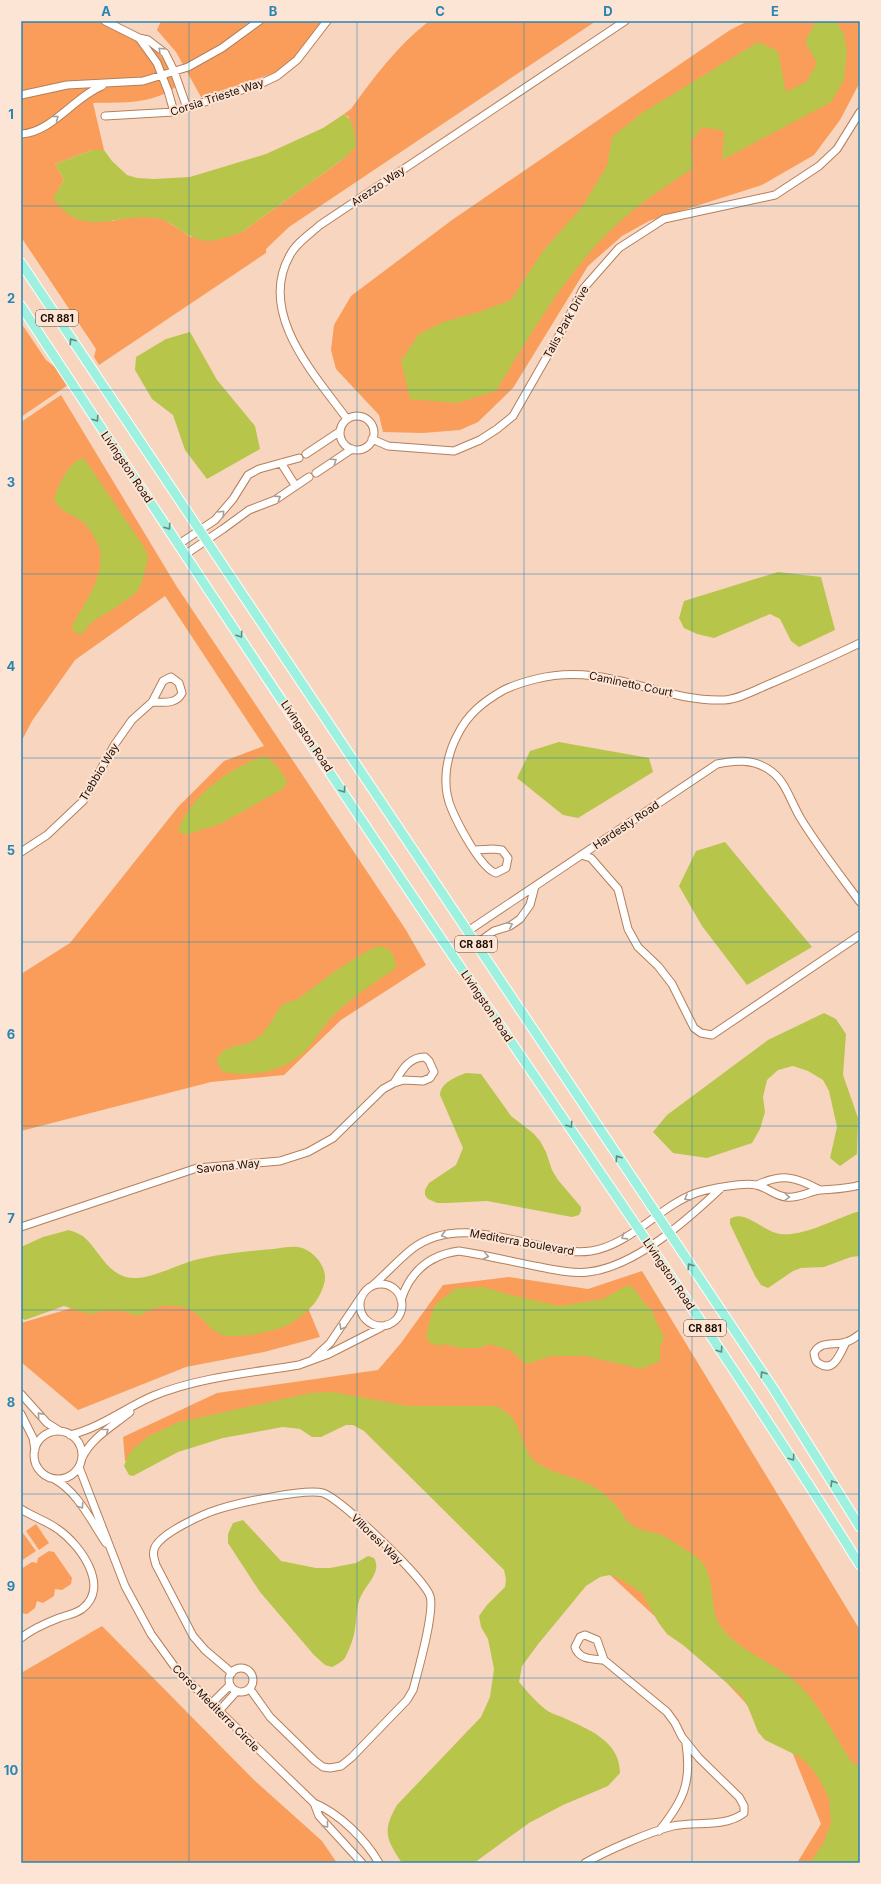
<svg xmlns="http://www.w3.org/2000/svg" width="881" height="1884" viewBox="0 0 881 1884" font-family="Inter,sans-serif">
  <rect width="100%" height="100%" fill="#f8d5be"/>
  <path fill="#fa9d5a" d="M21,21H105L149,42L172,69L178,85C154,105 123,102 93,103L104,150H92L55,164L64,180L59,188L112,221L141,215L163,219L191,237L242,232L346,157L349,117L344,114L351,109C374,77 397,46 429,21H596L289,227L266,249V253L99,365L94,357L96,349L21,237Z
    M161,21H322L294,58L278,72L201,97L176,52L157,30Z
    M748,21H860V82L840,120L814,155L762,185L649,221L622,236L588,266L513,388L478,422L460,430L423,433L383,432L379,415L336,369L331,350L334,325L351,296L452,220L730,30Z
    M21,323L46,360L59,370L68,385L21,417Z
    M61,395L177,587L406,930L426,965L341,1020L284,1075L211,1082L21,1131V974L70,943L178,807L224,761L264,746L165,596L75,660L32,721L21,742V422Z
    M642,1271L860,1630V1863H797L821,1824L793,1754L726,1682L610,1575L435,1457L331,1412L227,1424L125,1461L123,1437L217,1393L378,1370L401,1343L443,1285L509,1277L588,1289Z
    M301,1291L320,1337L264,1352L186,1367L78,1410L21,1362V1323L72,1308Z
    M36,1524L49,1543L39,1550L26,1531Z
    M23,1533L36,1551L21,1561V1534Z
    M49,1551L54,1552L72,1578L71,1584L62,1590L55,1589L54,1596L43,1603L37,1601L35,1608L27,1614L21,1613V1569L32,1562L37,1563L38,1558Z
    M102,1626L254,1780L322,1841L337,1863H21V1673Z"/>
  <path fill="#b8c54b" d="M816,21L836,22L844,34L847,51L844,80L831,102L722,160L724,131L702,127L690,143L693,168C673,182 650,196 631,212C575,257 533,330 496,391L457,403L410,399L401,361L419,334L443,322L479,312L511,300L543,251L582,207L607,166L612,137L642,113L758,42L778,51L786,92L806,82L817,63L805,42Z
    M344,114C354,120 355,135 356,146L346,157L242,232C214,241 206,247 180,230C171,224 165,219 155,218C116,212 82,241 53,198L64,180L55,164L92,150H104L112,161L127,175L137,178L154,179L190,177L266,154L323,128Z
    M190,332L217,380L255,426L260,449L207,479L185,450L173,415L152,399L135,370L136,357L166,339Z
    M82,458L86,461L146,550L148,559L141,585L136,593L112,610L93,621L81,635L74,632L72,626C87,598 115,564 92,534C90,530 87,525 83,522C70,513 64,515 54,500C57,487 68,463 82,458Z
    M778,572L821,577L835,630L799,647L791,641L780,619L770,614L714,638L697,634L684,628L679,618L684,601Z
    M559,742L649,758L653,772L578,818L563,815L517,778L530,751Z
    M263,756C275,760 282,772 287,782L283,789L220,824L188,834H183L178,829C196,791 225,772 263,756Z
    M725,842L812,947L747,985L702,926L679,886L696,851Z
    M381,946C392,949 397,958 395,969C374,983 352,997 334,1015C322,1026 315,1042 303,1053C280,1073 252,1077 223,1072L216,1061C226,1040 242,1050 257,1038C270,1029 273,1015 283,1004L298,999L335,971L372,948Z
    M824,1013L836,1019L846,1034L843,1075L858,1118L857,1154L840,1166L830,1158L837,1127L829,1091L823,1080L808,1071L793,1066L778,1070L767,1080L763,1097L765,1112L760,1129L752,1143L707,1158L673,1153L653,1132L667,1115L768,1040Z
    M466,1073L481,1074L511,1116L533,1133L540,1141L546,1152L552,1170L558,1180L581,1207V1211L579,1215L572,1217L487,1201L447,1203H437L428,1199L425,1195V1190L429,1183L456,1165L463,1148L440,1095C441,1082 456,1077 466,1073Z
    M860,1211V1256L851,1257L824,1267L801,1268L793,1271L768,1288L761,1285L755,1276L730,1224V1219C744,1208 764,1232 780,1234C804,1237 836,1218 860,1211Z
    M69,1230C74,1232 81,1234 85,1238C98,1250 107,1272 126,1277C146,1283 179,1263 199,1259C224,1253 249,1251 274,1249C281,1248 290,1246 298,1247C312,1249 326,1265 325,1279C324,1289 316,1304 308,1310C301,1317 292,1323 283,1327C271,1332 229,1341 218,1333C210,1329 205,1321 198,1315C188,1305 165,1303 152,1309C147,1311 143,1314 139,1316L121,1311H103L93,1314L85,1313L64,1306L25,1320L21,1318V1247L43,1237Z
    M626,1286L633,1287L645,1304L651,1309L664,1338L660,1347V1361L641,1369L585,1356H552L526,1364L511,1351L490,1344L479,1348H460L444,1344L438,1346L430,1343L426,1337L431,1315L436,1304L456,1288L483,1287L511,1295L559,1306L603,1299Z
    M333,1392L408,1406H496C528,1421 516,1450 539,1464C555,1474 576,1477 593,1486C603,1492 612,1501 620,1510C623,1514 626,1521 631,1524C640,1532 651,1531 662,1535C668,1538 695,1555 700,1560C718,1580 707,1608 722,1628C740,1652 772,1661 795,1681C818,1701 834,1736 852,1762L860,1767V1863H810L824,1842L831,1823L829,1798L818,1777L808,1764L798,1756L765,1740L758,1732L748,1707L741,1695L683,1645L667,1634L658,1622L642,1593L622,1580L610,1575L600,1577L586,1586L539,1643L522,1666L519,1682C527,1691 535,1701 545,1709C550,1713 556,1715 562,1717C587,1729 620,1740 620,1773L608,1786L563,1805L529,1823L474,1863H402C386,1839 382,1831 397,1805L481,1717L490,1697L494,1669L488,1639L481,1627L479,1616L487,1605L505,1587L506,1579L504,1570L364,1431L353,1425H346L321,1437H312L300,1429L283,1427L223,1438L178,1452L133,1476L129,1475L124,1466L128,1455L135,1447L149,1436L179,1422L311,1393Z
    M243,1520L281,1561L316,1568H330L356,1563L368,1556L374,1558C382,1572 367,1583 361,1596C356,1606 357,1618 355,1629C354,1638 349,1650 345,1658C342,1662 336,1665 332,1667L325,1665L314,1655L260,1592L228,1543V1534L233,1523Z"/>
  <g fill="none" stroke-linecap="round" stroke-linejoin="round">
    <g stroke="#b57f5b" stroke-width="9">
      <path id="minor" d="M105,21L139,38L148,40L165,53L174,71L187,108
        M139,38L157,63L168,91L174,112
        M21,95L67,85L143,81L188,67L222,48L259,21
        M105,116L174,112L260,84L277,76L297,60L327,21
        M21,134C51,133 74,97 102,86
        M340 433a17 17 0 1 1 34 0a17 17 0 1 1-34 0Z
        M347,419C314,374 257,313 290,255C296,243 310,234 320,225L625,21
        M372,439L388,446L454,451L480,440L497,429L513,416L561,332L583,289L619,248L664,219L775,195L819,166L837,149L860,112
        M306,454L339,432
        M281,463L295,485
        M316,473L352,449
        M179,544L215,520L233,499L248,475L259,469L299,458
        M186,554L223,529L249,510L275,500L309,477
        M475,850L493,849L502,850L508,858L506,868L496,873C481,869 458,824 452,810C441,786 446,756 458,734C468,714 483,702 502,691C513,685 524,682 536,679C606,661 658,702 724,700C740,699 757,689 772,683C802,670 831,657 860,643
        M21,852L47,835L83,801L115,744L132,720L152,702L163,681L171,677L179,683L182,693C176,705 163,702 152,702
        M581,855L591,858L618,889L628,929L638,947L658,966L672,984L694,1028L701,1033L712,1035L860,935
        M468,931L717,764C735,760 752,759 768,769C786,780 790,801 801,819C819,848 840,875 860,902
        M476,944L494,931L510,926L520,919L530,905L535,886
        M757,1185C783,1173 796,1177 820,1190
        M21,1227L197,1168L280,1161L308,1152L333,1138L383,1089L394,1083L404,1080L423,1081L430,1078L434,1072L429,1061L425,1057C409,1057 402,1070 394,1083
        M360 1305a21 21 0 1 1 42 0a21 21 0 1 1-42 0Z
        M372,1286C386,1274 398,1260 412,1249C448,1222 492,1235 532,1244C552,1248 570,1254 591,1251C630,1245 660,1206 696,1193C708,1189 744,1182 756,1185C767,1187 775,1196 786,1197C799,1199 809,1191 821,1190C834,1189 847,1189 860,1185
        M401,1300C410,1272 429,1255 459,1251C486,1255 513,1262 540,1267C555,1270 573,1274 588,1272C635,1267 687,1220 720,1189
        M846,1342C841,1352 834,1373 820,1364C815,1362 815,1358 814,1353C821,1340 834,1346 846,1342C851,1341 856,1337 860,1334
        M314,1358L330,1343L361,1297
        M21,1394L47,1423L60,1431
        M21,1414L33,1438L35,1450
        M34 1455a24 24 0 1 1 48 0a24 24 0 1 1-48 0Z
        M70,1435C100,1428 125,1408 153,1396C199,1377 251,1373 299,1365L329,1354L386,1325
        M82,1458C91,1438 113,1426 130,1412
        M79,1467L125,1586L151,1634L177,1670L314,1803
        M54,1479C78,1492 91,1521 106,1543
        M21,1509C33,1517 47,1521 59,1530C80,1545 111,1587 82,1609C75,1614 67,1615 59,1618C46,1623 32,1629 21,1638
        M229 1680a12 12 0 1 1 24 0a12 12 0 1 1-24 0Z
        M232,1673L205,1650L193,1636L156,1565C154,1558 152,1553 155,1547C163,1532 203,1514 219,1509C239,1503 305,1488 323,1493C341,1499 424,1578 430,1596C435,1612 418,1671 413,1690L407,1700L352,1757L341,1766L330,1768L323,1767L315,1761L270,1717L250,1689
        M211,1704L230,1685
        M219,1711L237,1691
        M659,1831C683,1801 692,1783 686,1744
        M362,1863L319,1816L314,1803C340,1814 365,1839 379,1863
        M585,1863C606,1851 649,1832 673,1826C695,1821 725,1828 744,1813V1806L739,1797L699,1758L682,1737L675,1723L667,1712L604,1660L597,1640L585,1635L580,1637L575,1647C579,1660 593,1659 604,1660"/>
    </g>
    <g stroke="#fff" stroke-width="11">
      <path id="major" d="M21,263L773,1388L860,1527
        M21,306C187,558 353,810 523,1059C637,1227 752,1393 860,1565"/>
    </g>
    <use href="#minor" stroke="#fff" stroke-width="7"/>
    <use href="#major" stroke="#9ef1de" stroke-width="9"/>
  </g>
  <defs><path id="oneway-chevron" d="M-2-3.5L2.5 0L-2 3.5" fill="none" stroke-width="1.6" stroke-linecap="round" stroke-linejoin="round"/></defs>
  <g stroke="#a59e99">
    <use href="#oneway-chevron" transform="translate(161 50) rotate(-135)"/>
    <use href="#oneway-chevron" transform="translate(56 118) rotate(-36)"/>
    <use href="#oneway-chevron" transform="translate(334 461) rotate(-34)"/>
    <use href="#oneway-chevron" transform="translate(278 498) rotate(-33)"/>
    <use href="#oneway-chevron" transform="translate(222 513) rotate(-46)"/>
    <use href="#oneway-chevron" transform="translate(510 925) rotate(-24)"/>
    <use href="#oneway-chevron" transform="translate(787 1197) rotate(3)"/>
    <use href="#oneway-chevron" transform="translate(687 1198) rotate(151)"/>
    <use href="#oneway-chevron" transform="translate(444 1235) rotate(165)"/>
    <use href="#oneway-chevron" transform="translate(624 1237) rotate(148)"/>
    <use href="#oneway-chevron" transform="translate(486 1256) rotate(11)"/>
    <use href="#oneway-chevron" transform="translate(342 1327) rotate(120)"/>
    <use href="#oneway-chevron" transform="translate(40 1415) rotate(-132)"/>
    <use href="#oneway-chevron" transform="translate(106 1431) rotate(-38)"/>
    <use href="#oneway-chevron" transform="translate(81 1506) rotate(56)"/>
    <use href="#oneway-chevron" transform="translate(326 1825) rotate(50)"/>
  </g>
  <g stroke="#658a7b">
    <use href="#oneway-chevron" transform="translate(72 341) rotate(-123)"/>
    <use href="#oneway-chevron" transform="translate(96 419) rotate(56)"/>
    <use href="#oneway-chevron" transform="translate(168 527) rotate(56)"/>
    <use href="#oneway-chevron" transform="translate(240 635) rotate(56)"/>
    <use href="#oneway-chevron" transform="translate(343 790) rotate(56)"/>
    <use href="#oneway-chevron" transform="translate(570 1125) rotate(56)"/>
    <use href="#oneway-chevron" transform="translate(618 1158) rotate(-124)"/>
    <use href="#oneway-chevron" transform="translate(690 1266) rotate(-124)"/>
    <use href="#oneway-chevron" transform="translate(720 1350) rotate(56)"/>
    <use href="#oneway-chevron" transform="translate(763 1374) rotate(-124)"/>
    <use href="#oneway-chevron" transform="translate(792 1458) rotate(56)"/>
    <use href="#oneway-chevron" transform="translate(833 1483) rotate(-122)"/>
  </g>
  <path fill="none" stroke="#2884b1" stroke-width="1" stroke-opacity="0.55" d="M189,21V1863M357,21V1863M524,21V1863M692,21V1863M21,206H860M21,390H860M21,574H860M21,758H860M21,942H860M21,1126H860M21,1310H860M21,1494H860M21,1678H860"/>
  <g text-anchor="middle" stroke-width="4" stroke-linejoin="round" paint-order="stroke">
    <g fill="#fde5d5" stroke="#624d41" stroke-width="1">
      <rect x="36" y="310" width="42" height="16" rx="3"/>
      <rect x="455" y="936" width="42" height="16" rx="3"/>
      <rect x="684" y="1320" width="42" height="16" rx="3"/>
    </g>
    <g font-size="10" font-weight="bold" fill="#1f0c01">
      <text x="57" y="322">CR 881</text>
      <text x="476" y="948">CR 881</text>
      <text x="705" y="1332">CR 881</text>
    </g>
    <g font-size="11" fill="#1f0c01" stroke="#fde5d5">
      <text transform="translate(217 97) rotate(-18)" y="4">Corsia Trieste Way</text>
      <text transform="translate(378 186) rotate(-34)" y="4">Arezzo Way</text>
      <text transform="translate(566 322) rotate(-61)" y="4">Talis Park Drive</text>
      <text transform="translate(127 467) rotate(56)" y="4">Livingston Road</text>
      <text transform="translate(631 684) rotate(12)" y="4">Caminetto Court</text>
      <text transform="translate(307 736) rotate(56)" y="4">Livingston Road</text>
      <text transform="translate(99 772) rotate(-59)" y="4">Trebbio Way</text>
      <text transform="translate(626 825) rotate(-34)" y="4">Hardesty Road</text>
      <text transform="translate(487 1006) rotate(56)" y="4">Livingston Road</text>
      <text transform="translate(228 1166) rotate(-6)" y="4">Savona Way</text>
      <text transform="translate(522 1242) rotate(10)" y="4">Mediterra Boulevard</text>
      <text transform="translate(669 1274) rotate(56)" y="4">Livingston Road</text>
      <text transform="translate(377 1539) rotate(44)" y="4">Villoresi Way</text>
      <text transform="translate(216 1708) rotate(45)" y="4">Corso Mediterra Circle</text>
    </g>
  </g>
  <rect width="881" height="1884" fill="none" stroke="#fde5d5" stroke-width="44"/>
  <rect x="22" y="22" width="837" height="1840" fill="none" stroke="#2884b1" stroke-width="1.5"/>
  <g font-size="13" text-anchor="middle" font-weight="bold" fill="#2884b1">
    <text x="106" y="16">A</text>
    <text x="273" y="16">B</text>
    <text x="440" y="16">C</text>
    <text x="608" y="16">D</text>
    <text x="775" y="16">E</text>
    <text x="11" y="119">1</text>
    <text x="11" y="303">2</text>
    <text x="11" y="487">3</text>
    <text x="11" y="671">4</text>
    <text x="11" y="855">5</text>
    <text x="11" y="1039">6</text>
    <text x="11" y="1223">7</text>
    <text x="11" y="1407">8</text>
    <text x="11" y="1591">9</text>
    <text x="11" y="1775">10</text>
  </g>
</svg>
